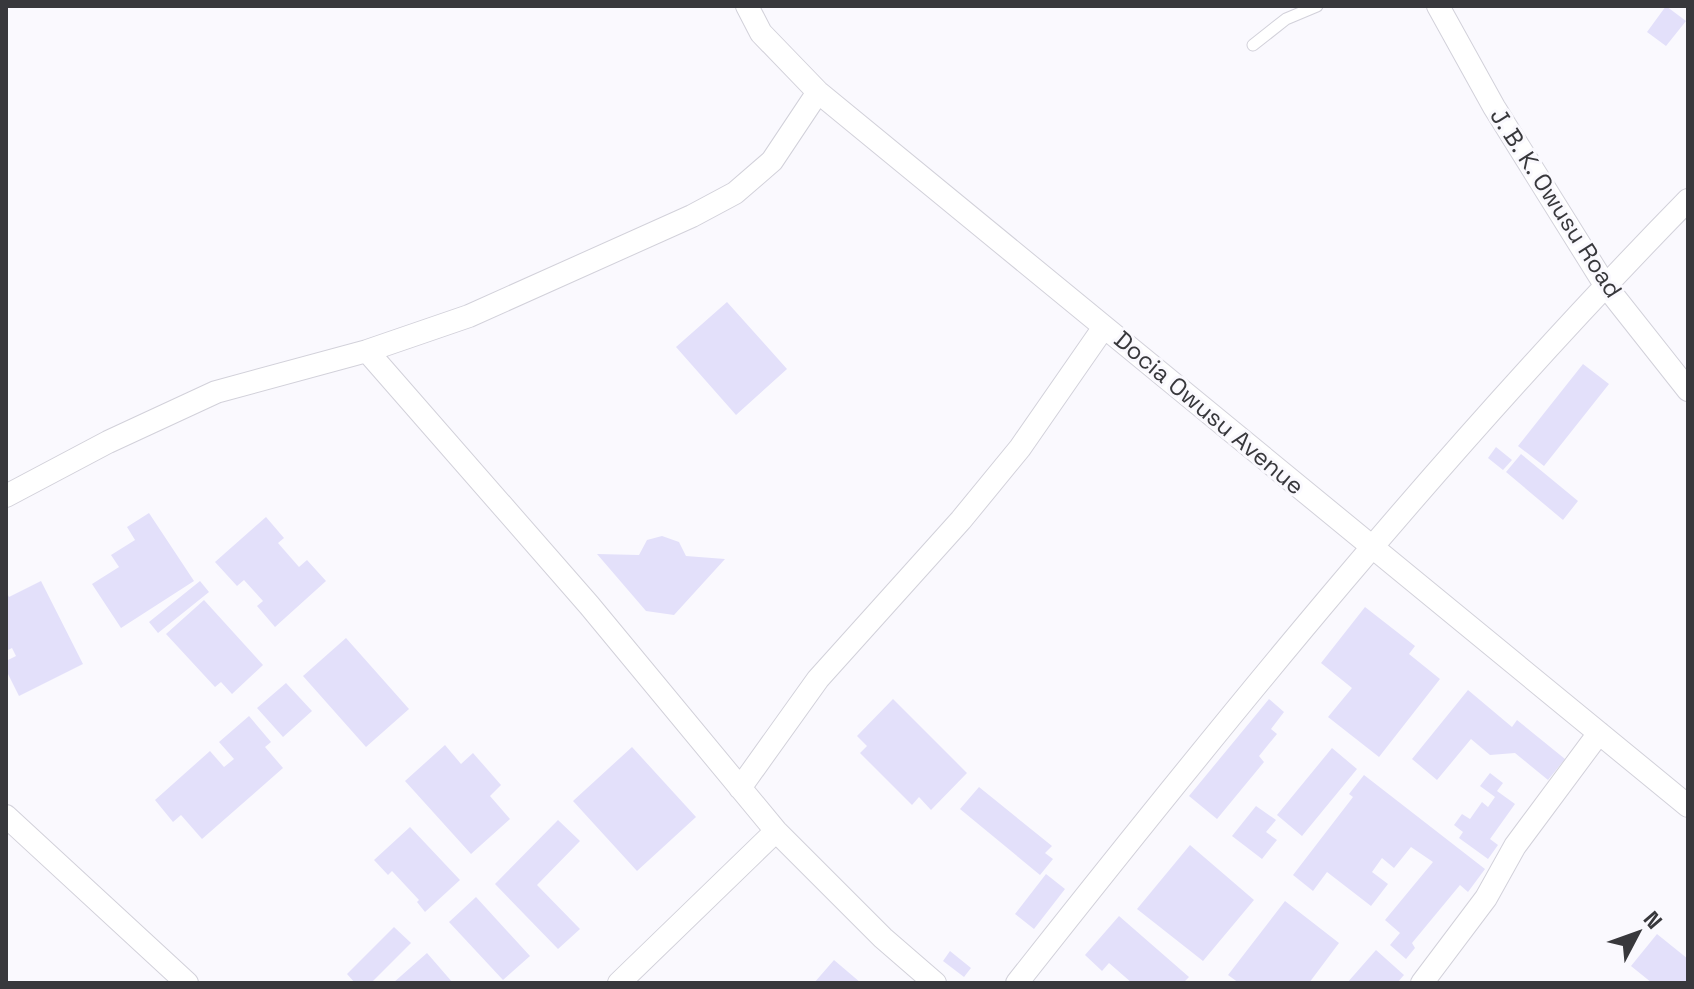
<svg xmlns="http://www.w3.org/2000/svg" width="1694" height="989" viewBox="0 0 1694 989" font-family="'Space Grotesk',sans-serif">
  <rect width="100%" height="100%" fill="#faf9fe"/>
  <path fill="#e3e0fa" d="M1666,6L1686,21L1666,46L1647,32Z
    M727,302L787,369L736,415L676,347Z
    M1583,364L1609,384L1544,466L1518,446Z
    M1496,447L1512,460L1503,470L1488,458Z
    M1521,454L1578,501L1563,520L1506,472Z
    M149,513L194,581L121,628L92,584L119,567L111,555L135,540L127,527Z
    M266,517L284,538L278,543L299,567L307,560L326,581L275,627L257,606L263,601L244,580L237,586L215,562Z
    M662,536L679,542L686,556L725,559L674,615L646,611L597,554L639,555L647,540Z
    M41,581L83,664L19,696L6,670V661L16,656L12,648L6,651V591L9,597Z
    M200,581L209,592L158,633L149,622Z
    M204,600L263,665L232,694L221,682L215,687L166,634Z
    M1365,607L1415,646L1409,654L1440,679L1379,757L1328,717L1352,688L1321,663Z
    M346,638L409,709L366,747L303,676Z
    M286,683L312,711L283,737L257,708Z
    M1468,690L1512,727L1517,720L1565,759L1548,780L1515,753L1490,755L1471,739L1437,780L1412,759Z
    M893,699L967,773L931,810L919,797L912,805L860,753L867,746L857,736Z
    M1269,699L1284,712L1271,729L1277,734L1259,756L1264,762L1217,819L1189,796Z
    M249,716L271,742L265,747L283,768L202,839L181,815L173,822L155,800L210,751L224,767L234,759L219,742Z
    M445,745L461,764L473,753L501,785L490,796L510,819L471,854L405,781Z
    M632,747L696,817L637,871L573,801Z
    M1332,748L1357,769L1302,836L1277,815Z
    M1490,773L1503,783L1497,791L1515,804L1490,839L1498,845L1488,859L1459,838L1463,832L1454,825L1462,814L1470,819L1482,802L1488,807L1495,797L1480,786Z
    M1364,775L1485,869L1468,892L1460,885L1412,943L1415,948L1406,959L1390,945L1400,933L1385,920L1433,862L1411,847L1394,868L1382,858L1372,872L1388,884L1371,906L1327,872L1313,891L1293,875L1353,797L1349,794Z
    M979,787L1052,846L1045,853L1053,859L1040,875L960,809Z
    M1256,806L1276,820L1266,832L1277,840L1262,859L1232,836Z
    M558,820L580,841L537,885L580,929L558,949L495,884Z
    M410,827L460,880L425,912L417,902L419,900L392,871L388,875L374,860Z
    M1190,845L1254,900L1203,961L1137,909Z
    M1046,874L1065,889L1034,929L1015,914Z
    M476,897L530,956L503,980L449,922Z
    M1285,901L1339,943L1309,983H1239L1228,975Z
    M1119,916L1189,977L1183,983H1132L1109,963L1102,971L1085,955Z
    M394,927L411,943L371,983H355L347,974Z
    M1657,934L1688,959L1687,983H1652L1631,966Z
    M1376,950L1404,975L1397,983H1347Z
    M950,951L971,968L964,977L943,961Z
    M427,953L453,983H393Z
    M834,960L861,983H814Z"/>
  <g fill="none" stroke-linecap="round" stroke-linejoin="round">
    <g stroke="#d2d1da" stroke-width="13">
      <path id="service" d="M1253,45L1286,19L1317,6"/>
    </g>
    <g stroke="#d2d1da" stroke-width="24">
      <path id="minor" d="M747,6L761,33L818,92L1688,806
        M1438,6L1494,107L1605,285L1688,390
        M367,351L589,605L776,831L883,938L935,983
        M6,496L108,442L216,392L367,351L469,316L692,216L735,193L772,161L818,92
        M740,788L818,679L961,520L1020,448L1104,327
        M6,816L187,983
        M619,983L776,831
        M1017,983C1230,713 1447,446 1688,200
        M1422,983L1486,898L1515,846L1599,733"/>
    </g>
    <use href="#service" stroke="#fff" stroke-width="11"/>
    <use href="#minor" stroke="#fff" stroke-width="22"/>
  </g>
  <g text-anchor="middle" stroke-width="6" stroke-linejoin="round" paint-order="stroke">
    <g font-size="24" fill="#38383c" stroke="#faf9fe">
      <text transform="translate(1556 203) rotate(57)" y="8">J. B. K. Owusu Road</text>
      <text transform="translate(1209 413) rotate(40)" y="8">Docia Owusu Avenue</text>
    </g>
  </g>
  <rect width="1694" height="989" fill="none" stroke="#38383c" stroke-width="16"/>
  <g transform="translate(1638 933) rotate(49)" stroke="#faf9fe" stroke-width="6" paint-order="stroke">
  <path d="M0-6L14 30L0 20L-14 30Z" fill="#38383c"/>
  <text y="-12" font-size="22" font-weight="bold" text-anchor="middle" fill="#38383c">N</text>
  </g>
</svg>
